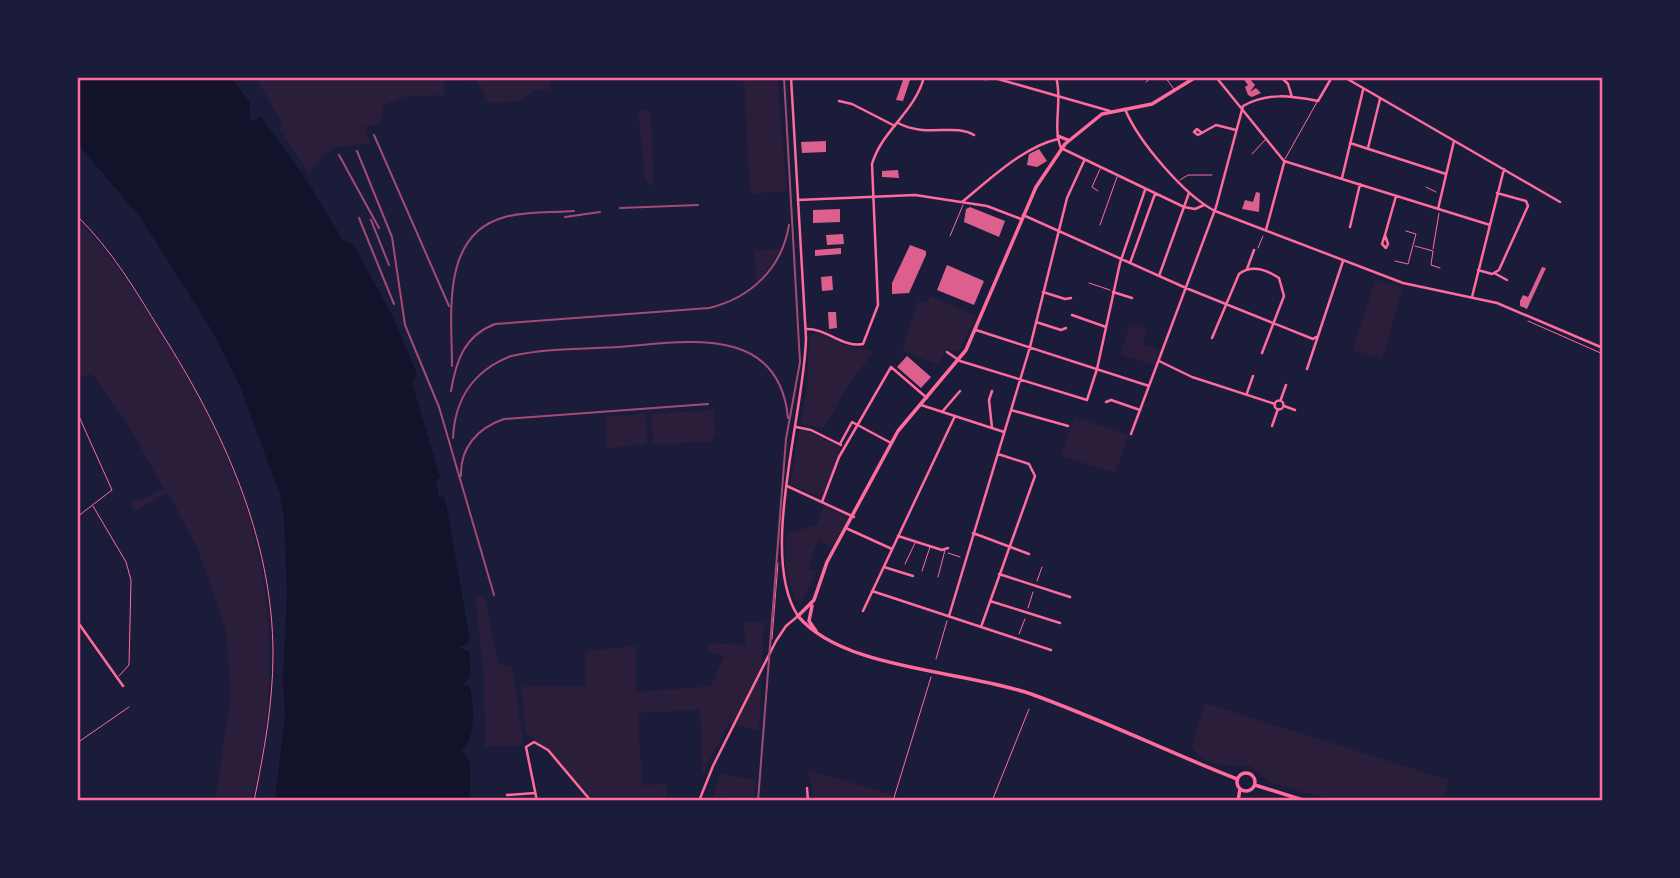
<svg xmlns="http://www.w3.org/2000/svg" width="1680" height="878" viewBox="0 0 1680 878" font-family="Mulish,sans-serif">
  <rect width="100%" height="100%" fill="#1b1b3a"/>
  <path fill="#2a1e3b" d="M251,77H550V89L534,90L520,101L489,103L476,80L444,81L445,95L403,97L382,106V124L364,127L371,145C342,143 324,148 309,174L280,129L282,122L258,82Z
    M728,77H777L787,191L750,194L744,83Z
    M638,111H651L654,200L653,187L645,179Z
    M77,219C113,256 138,297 165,339C260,491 294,625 252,801H215L231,693L226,632L199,552L168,492L134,512L131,503L164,489L128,425L92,373L77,378Z
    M782,248L757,284L754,251Z
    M1375,279L1403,288L1382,359L1353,350Z
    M930,296L977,316L959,351L947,349L938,365L902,350L919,300L927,303Z
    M1130,324L1147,329L1143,344L1160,350L1154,365L1120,354Z
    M816,332L845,345L874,351L848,386L824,428L800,424L807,388L809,336Z
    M713,410L716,433L712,441L659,445L653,442L651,414Z
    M646,413L647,444L607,448L605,417Z
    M1074,417L1129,435L1115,473L1061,456Z
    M799,431H807L841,447L822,498L790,485Z
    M824,506L849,518L831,548L818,540L808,568L817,572L803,600L796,601L786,574V535L816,525Z
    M485,597L498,664L512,667L524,745L485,747L484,677L475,598Z
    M764,622L759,731L729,723L702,775L700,710L638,713L642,785L666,784L668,801H592L549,750L526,734L521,685L585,687V651L636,646V692L711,686L724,656L708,652L707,643L746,645L744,623Z
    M1205,703L1449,780L1443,801H1334L1269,782L1250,766C1232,766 1199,767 1192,746Z
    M808,770L893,795L892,801H814Z
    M720,774L756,780L754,801L713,797Z"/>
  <path fill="#12122b" d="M77,77H230L250,102V119L255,121L260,116L308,182L342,239L353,244L393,317L417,374L412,383L440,477L436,481L439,497H444L447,508L469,635V642L459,648L469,651L471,677L463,684L469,686C475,703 475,731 466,746L460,749L470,762V801H275L285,715L283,680L287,593L284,518L280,495L240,386L214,334L140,217L77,143Z"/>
  <path fill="#dd5f8e" d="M904,77H911L903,101L896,100Z
    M1242,77H1248L1255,85L1250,92L1256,88L1261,93L1252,97L1248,95L1245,87L1248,85Z
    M826,141V152L802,153L801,142Z
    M1039,149L1047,161L1037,167L1027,165L1029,154Z
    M898,170L899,178L882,177V171Z
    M1256,192L1260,193L1259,212L1242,209L1245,200L1253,202Z
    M970,207L1005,221L999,237L964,222L966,209Z
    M840,209V222L813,223V210Z
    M843,234L844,244L827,245L826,235Z
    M910,245L926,251V255L909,293L892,294V283Z
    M841,248V254L815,256V250Z
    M947,265L984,281L974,305L937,290Z
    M1542,267L1546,268L1527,309L1520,306V301L1523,295L1528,297Z
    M832,276L833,290L822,291L821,277Z
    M828,312H836L837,328L829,329Z
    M907,356L931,377L921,388L897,367Z"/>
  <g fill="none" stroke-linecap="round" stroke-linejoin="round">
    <path stroke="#ff6b9d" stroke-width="1" d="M969,77L986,80
      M1426,187L1436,192
      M77,216C112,250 136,291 161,332C222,428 273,538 273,654C273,704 264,752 254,801
      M1258,248L1263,236
      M1528,321L1603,354
      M948,553L960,557
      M1037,581L1042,567
      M1028,608L1033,592
      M1019,634L1025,619
      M772,639L778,563
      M936,659L947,621
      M893,801L931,677
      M992,801L1029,709"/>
    <path stroke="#ff6b9d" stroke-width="1" d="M1165,77L1174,89
      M1146,82L1152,77
      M1252,154L1265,140
      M1285,159L1317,102
      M1180,180L1188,175H1212
      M1098,191L1092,187L1100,169
      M1100,225L1117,177
      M950,236L963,205
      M1415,246L1433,251L1431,265L1440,268
      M1433,249L1439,213
      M1395,261L1408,264L1416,234L1406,231
      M1089,283L1110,290
      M77,412L112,490L77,517
      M93,506L126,562L131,580L129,665L119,676
      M905,564L915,543
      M922,571L930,547
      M938,577L945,550
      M77,743L129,707"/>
    <path stroke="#ff6b9d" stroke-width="2.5" d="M1056,77C1063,100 1052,126 1061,148L1184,207L1195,209L1204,205
      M1216,77L1284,161L1490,225
      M1281,77L1288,84L1292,97
      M1344,77L1560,202
      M839,101L852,104L895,126
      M898,123C926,138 954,123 974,135
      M1202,133L1197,129L1194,132L1198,135L1216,125L1236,130
      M1350,143L1446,174
      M1368,148L1380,99
      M1342,178L1363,90
      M798,200L915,195L987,206L1021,219
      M962,202C990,179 1023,147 1058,139
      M1438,209L1454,141
      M1023,215L1186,288L1313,339L1316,337
      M1350,227L1360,184
      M1266,230L1284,163
      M1385,235L1396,196
      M1385,235L1388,244L1386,248L1382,244Z
      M1130,263L1155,194
      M1247,269L1254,250
      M1478,270L1492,274L1499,270L1528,206L1526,201L1497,193
      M1494,273L1507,280
      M1159,276L1189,193
      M1043,292L1065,299L1071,298
      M1113,292L1132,298
      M1472,297L1504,169
      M1072,315L1106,327
      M1036,322L1061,330L1066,328
      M806,329C826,328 843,348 863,344L878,305L872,164C882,130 915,112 924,77
      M976,330L1149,386
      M1212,338L1239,274C1252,264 1267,270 1279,278L1284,296L1262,353
      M947,352L960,361L1087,400L1097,369L1120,263L1145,190
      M1159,361L1192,377L1275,404
      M1307,369L1343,261
      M1247,393L1253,376
      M1281,399L1286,385
      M1274.5 405a4.5 4.5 0 1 1 9 0a4.5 4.5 0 1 1-9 0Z
      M1106,402L1111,400L1140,410
      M921,405L1004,432
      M1284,406L1295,410
      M1011,410L1068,426
      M942,412L960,391
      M1272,426L1278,409
      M796,427L811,430L841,445
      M992,428L989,400L992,391
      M1131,434L1216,207L1243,106C1268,92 1291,96 1318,101L1332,77
      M840,444L852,422L891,443
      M787,486L854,517
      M822,502L839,457L891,367L927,398
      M848,529L892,549
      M973,533L1029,554
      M898,536L942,550L948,548
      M884,567L913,576
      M999,574L1070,597
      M872,591L1051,650
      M990,601L1060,623
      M863,611L955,416
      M949,616L1030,347L1067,198L1084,161
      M77,621L123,686
      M981,627L1035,476L1029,464L998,454
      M807,788L808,801
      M507,795L535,793
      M537,801L526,747L534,742L548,750L591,801"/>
    <path stroke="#ff6b9d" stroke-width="2.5" d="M991,77L1110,111
      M1125,109C1138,141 1184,195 1215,211L1403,283L1497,303L1603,348
      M699,801L713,766L776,641L786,626L798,616C758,556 805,410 806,338L791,77"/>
    <path stroke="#ff6b9d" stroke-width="3.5" d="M1196,77L1152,104L1102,114L1065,144L1036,187L966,350L898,431L827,562L814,600L798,616C843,670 963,670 1031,694C1101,719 1168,752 1237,779
      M1058,136L1068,140
      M812,606L809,621L816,631
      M1237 782a9 9 0 1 1 18 0a9 9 0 1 1-18 0Z
      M1255,785L1306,801
      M1238,801L1240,789"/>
    <path stroke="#a44b75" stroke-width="2" d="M374,135L449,306
      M357,151L392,237L405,325L439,407L494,595
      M339,155L379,228
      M620,208L698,205
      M565,217L600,212
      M359,218L394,304
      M371,220L389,265
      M452,366C452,315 440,234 505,217C527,211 552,213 574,211
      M451,391C456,361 464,336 495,324L709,308C751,298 782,268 789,225
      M453,438C455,398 473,371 511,356C546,348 583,349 619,347C685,342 779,323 788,418
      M461,476C460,447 478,428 504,419L708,404
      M758,801L786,439L800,362L784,77"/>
  </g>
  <rect width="1680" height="878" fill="none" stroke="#1b1b3a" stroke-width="158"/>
  <rect x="79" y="79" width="1522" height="720" fill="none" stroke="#ff6b9d" stroke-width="2.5"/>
</svg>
